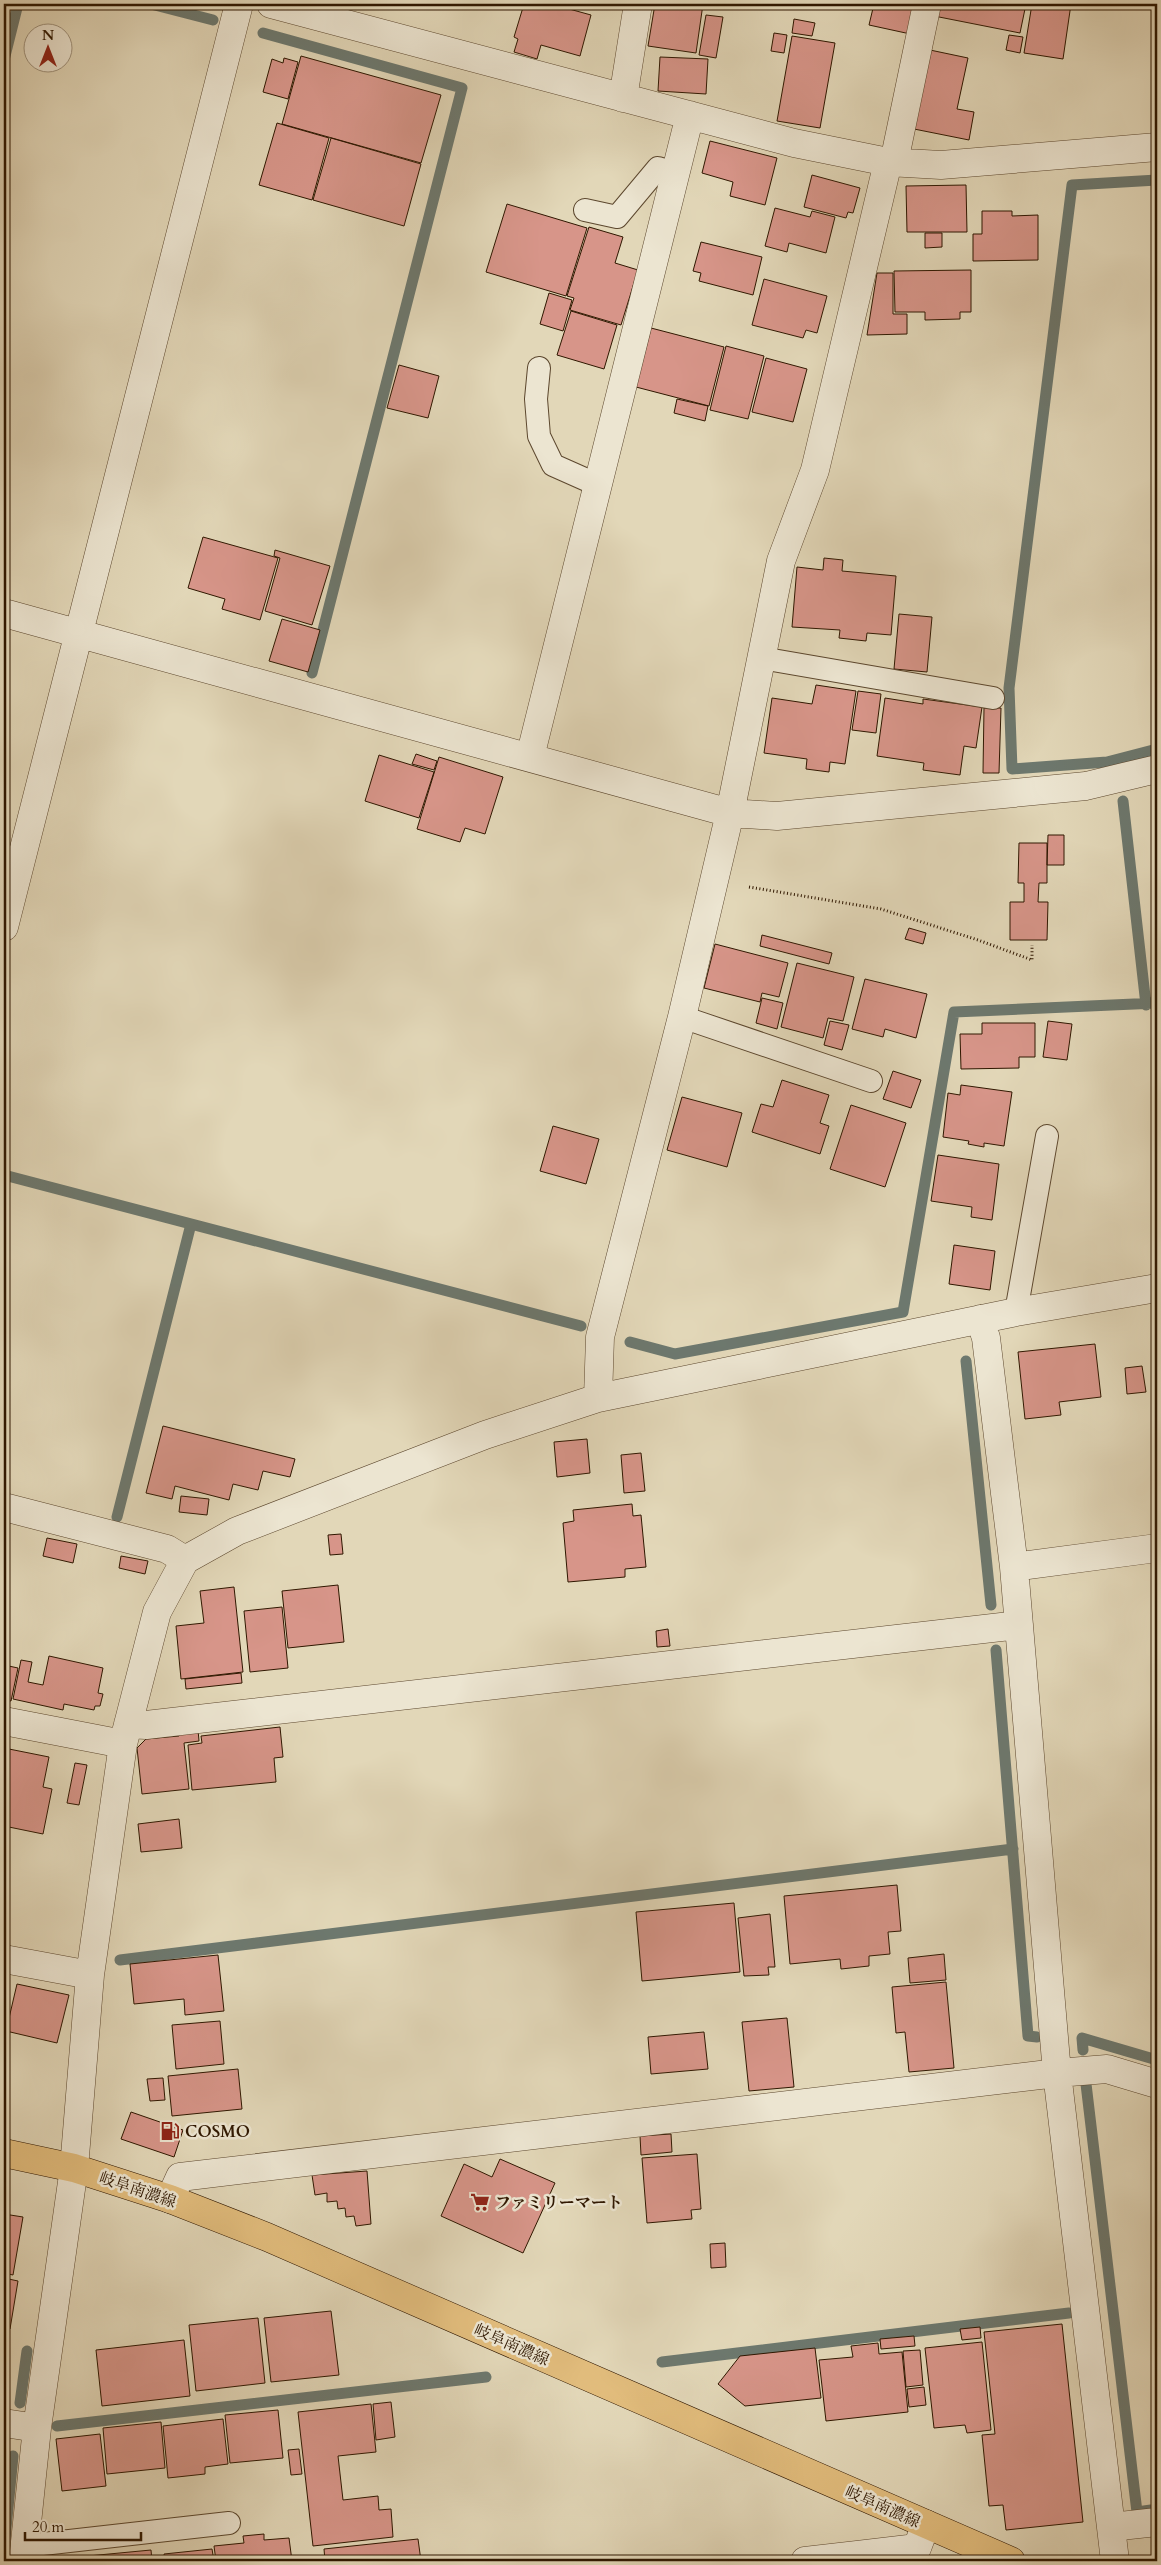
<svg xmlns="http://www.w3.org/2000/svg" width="1161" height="2565" viewBox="0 0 1161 2565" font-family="Cardo,'Noto Serif JP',serif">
  <rect width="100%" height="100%" fill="#e2d7b8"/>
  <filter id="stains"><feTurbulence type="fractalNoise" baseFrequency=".004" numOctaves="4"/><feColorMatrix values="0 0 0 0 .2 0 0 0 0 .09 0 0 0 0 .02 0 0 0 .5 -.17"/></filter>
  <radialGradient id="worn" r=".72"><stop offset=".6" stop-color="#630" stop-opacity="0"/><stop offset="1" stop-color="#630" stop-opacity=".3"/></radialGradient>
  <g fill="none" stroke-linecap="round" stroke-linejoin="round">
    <path stroke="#6d786e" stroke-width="11" d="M151,4L213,20
      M263,33L462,88L312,673
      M4,60L18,4
      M1157,180L1072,185L1009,688L1012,769L1107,762L1157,749
      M1123,801L1146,1005
      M4,1175L581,1326
      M630,1342L675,1354L903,1312L954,1012L1157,1003
      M966,1361L991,1605
      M117,1517L191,1224
      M996,1650L1028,2036L1037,2037
      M120,1960L1013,1849
      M1083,2050L1082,2038L1157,2060
      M1086,2084L1137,2512L1151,2510
      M662,2362L1069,2313
      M20,2403L27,2351
      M57,2426L486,2377
      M4,2549L13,2456"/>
  </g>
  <path fill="#d79589" stroke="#2f1700" d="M524,4H551L591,15L580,56L541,45L537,59L514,52L518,39L514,37Z
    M655,4H703L696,53L648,46Z
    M874,4H921L915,35L869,25Z
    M932,4H1026L1020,33L929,15Z
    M1032,4H1071L1063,59L1024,53Z
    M706,15L723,17L716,58L699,55Z
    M794,19L815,23L812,36L792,33Z
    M774,33L787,35L784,53L771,51Z
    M1009,35L1023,37L1020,53L1006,50Z
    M792,36L835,43L820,128L777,121Z
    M930,50L968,58L957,109L974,112L969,140L914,129Z
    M301,56L441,95L421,163L282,124Z
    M660,57L708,59L706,94L658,91Z
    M284,58L298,62L288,99L263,92L272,59L283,63Z
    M277,123L329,138L312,200L259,185Z
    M331,138L421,164L404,226L313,200Z
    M710,141L777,158L765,205L730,196L733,182L702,173Z
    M812,175L860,188L853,213L848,212L846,218L804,207Z
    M966,185L967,232H907L906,186Z
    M507,204L587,228L566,296L486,272Z
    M775,208L810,217L812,211L835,217L826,253L789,243L787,252L765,246Z
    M982,211H1012V216L1038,215V260L973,261V234H982Z
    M589,227L623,237L615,263L638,270L621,325L570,310L574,298L567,296Z
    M925,233H942V247L925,248Z
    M701,242L762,257L753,295L699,281L701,273L693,271Z
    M971,270V312H960V319L925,320V312H895L894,271Z
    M877,273H893V314H907V334L867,335Z
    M764,279L827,296L817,333L806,330L803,338L752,325Z
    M549,293L572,300L563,331L540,324Z
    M571,311L617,325L604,369L557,355Z
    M651,328L724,347L709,406L636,387Z
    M726,346L764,356L748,419L710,410Z
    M766,358L807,369L793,422L752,412Z
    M399,365L439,376L428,418L387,408Z
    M677,399L708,406L705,421L674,413Z
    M203,537L278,558L260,620L222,609L225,599L188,588Z
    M275,550L330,566L312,625L265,611L280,558L274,556Z
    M824,558L843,560L842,571L896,576L891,635L867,633L866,641L839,638L840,630L792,627L797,567L823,570Z
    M899,614L932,617L927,672L894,669Z
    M282,619L320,630L308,672L269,661Z
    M816,685L856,691L845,764L830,762L829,772L806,769L807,759L764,753L772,698L812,704Z
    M858,691L881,694L876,733L852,730Z
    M885,698L923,704V699L982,707L976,748L964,746L960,775L923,770L924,763L877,756Z
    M984,708H1001L999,773H983Z
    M416,754L437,761L434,770L412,764Z
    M379,755L434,772L419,818L365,801Z
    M439,757L503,777L485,834L465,828L460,842L417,829Z
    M1048,835H1064V865H1047Z
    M1019,843H1047V883H1039L1038,902H1048L1047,940H1010V902H1024V883H1018Z
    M909,928L926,933L923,944L905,939Z
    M762,935L832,953L829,964L760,946Z
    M715,944L788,963L779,997L762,993L760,1002L704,988Z
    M797,963L854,977L843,1021L828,1018L823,1038L781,1027Z
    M865,979L927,994L916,1038L885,1029L883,1037L852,1029Z
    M762,998L783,1003L777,1029L756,1023Z
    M830,1021L849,1025L842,1050L824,1045Z
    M1048,1021L1072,1024L1067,1060L1043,1057Z
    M982,1023H1035V1057H1019V1068L961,1069L960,1034H982Z
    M893,1071L921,1080L911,1108L883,1099Z
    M782,1080L829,1095L820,1123L829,1126L820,1154L752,1132L761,1104L773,1107Z
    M961,1085L1012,1092L1004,1146L984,1143V1147L968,1144L969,1141L943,1137L948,1093L960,1095Z
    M682,1097L742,1113L727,1167L667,1150Z
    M851,1105L906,1123L885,1187L830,1169Z
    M553,1126L599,1139L586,1184L540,1171Z
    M938,1155L999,1164L992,1220L971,1217L972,1207L931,1201Z
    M954,1245L995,1251L990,1290L949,1284Z
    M1095,1344L1101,1397L1059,1402L1061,1415L1025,1419L1018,1352Z
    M1154,1356H1157V1388Z
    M1142,1366L1146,1392L1127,1394L1125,1368Z
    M163,1426L295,1459L290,1477L263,1471L258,1490L233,1484L229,1500L175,1486L172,1499L146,1493Z
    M587,1439L590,1473L557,1477L554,1442Z
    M641,1453L645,1491L624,1493L621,1455Z
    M181,1496L209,1499L207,1515L179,1512Z
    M632,1504L633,1516L641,1515L646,1567L625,1569V1577L568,1582L563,1523L574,1521L573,1510Z
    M341,1534L343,1554L330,1555L328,1535Z
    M47,1538L77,1544L73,1563L43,1556Z
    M121,1556L148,1561L145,1574L119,1568Z
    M338,1585L344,1642L288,1648L282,1591Z
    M234,1587L243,1672L181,1679L176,1626L204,1623L200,1591Z
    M282,1607L288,1668L250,1672L244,1611Z
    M668,1629L670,1646L657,1647L656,1631Z
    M49,1656L103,1668L98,1693L103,1694L100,1706H95L94,1710L64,1704L63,1710L13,1699L21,1660L32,1662L28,1682L43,1685Z
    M4,1665L18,1668L11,1701L4,1700Z
    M241,1673L242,1683L186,1689L185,1679Z
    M280,1727L283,1757L274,1758L276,1782L192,1790L188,1745L202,1743L201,1736Z
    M198,1730L199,1741L184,1743L189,1789L142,1794L137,1748L146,1739L179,1736V1732Z
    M4,1748L49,1757L43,1787L52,1789L43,1834L4,1826Z
    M75,1763L87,1765L79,1805L67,1803Z
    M179,1819L182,1848L141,1852L138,1824Z
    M897,1885L901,1931L888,1932L890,1954L869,1956V1966L841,1969L840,1959L790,1964L784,1896Z
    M734,1903L740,1972L642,1981L636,1912Z
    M770,1914L775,1967H768L769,1975L744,1976L738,1918Z
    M944,1954L946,1980L910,1983L908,1958Z
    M218,1955L224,2011L185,2015L184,1999L134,2004L130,1964Z
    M946,1982L954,2068L909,2072L905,2032L896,2033L892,1987Z
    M17,1984L69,1995L57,2043L6,2031Z
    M787,2018L794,2087L749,2091L742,2022Z
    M220,2021L224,2064L176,2069L172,2025Z
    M704,2032L708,2069L651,2074L648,2037Z
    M238,2069L242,2109L172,2116L168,2076Z
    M163,2078L165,2100L150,2101L147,2079Z
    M131,2112L183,2130L174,2157L121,2139Z
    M671,2134L672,2152L641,2155L640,2136Z
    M697,2154L701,2209L691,2210L692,2219L647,2223L642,2158Z
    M500,2159L555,2183L523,2253L441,2216L464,2164L492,2177Z
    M367,2171L371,2224L356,2226L354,2216L346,2217L345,2208L338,2209L337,2201L327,2202V2193L315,2195L312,2175Z
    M4,2214L23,2217L13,2275L4,2273Z
    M725,2243L726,2267L711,2268L710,2244Z
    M4,2278L18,2281L10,2329L4,2328Z
    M331,2311L339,2375L271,2382L264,2318Z
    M258,2318L265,2383L196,2391L189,2325Z
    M1062,2324L1083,2522L1006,2530L1003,2505L989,2506L982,2435L995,2434L984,2332Z
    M980,2327L981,2338L962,2340L960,2329Z
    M914,2336L915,2346L881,2349L880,2339Z
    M184,2340L190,2396L102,2406L96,2350Z
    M982,2342L991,2430L967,2433L965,2425L934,2428L925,2348Z
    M878,2343L879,2354L902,2352L908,2412L826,2421L819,2360L853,2357L851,2346Z
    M815,2348L821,2398L745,2406L718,2384L740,2356Z
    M920,2350L923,2385L906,2387L903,2351Z
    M924,2387L926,2405L909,2407L907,2389Z
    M391,2402L395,2437L376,2440L373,2404Z
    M371,2404L376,2452L338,2456L343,2500L378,2496L379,2510L391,2509L393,2537L313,2546L298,2412Z
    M278,2410L283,2458L230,2463L225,2415Z
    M223,2419L228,2464L205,2467V2474L168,2478L163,2426Z
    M161,2422L165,2468L107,2474L103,2428Z
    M100,2434L106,2486L62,2491L56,2439Z
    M299,2449L302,2474L291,2475L288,2450Z
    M264,2534V2540L289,2538L292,2561H216L214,2546L244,2543L243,2536Z
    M1154,2537H1157V2561H1156Z
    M418,2539L421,2561H325L324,2549Z
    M212,2549L214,2561H159H165L164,2554Z
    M151,2550L152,2561H89L88,2556Z"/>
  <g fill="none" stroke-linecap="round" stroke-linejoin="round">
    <g stroke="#5c472e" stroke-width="24">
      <path id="service" d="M585,210L617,217L658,168L675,173
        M539,368L536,399L539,436L553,465L598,485
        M761,658L993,698
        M682,1017L871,1081
        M1016,1312L1047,1136
        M25,2546L229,2523"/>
    </g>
    <g stroke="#5c472e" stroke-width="29">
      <path id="minor" d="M271,4L794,143L888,162L941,165L1157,147
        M623,98L638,4
        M894,162L927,4
        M4,613L730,813L777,816L1086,786L1157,769
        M530,757L690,115
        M4,927L239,4
        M980,1319L986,1338L1014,1567L1057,2073L1115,2561
        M598,1398L600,1337L682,1017L730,813L781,561L815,470L888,162
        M4,1507L167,1549L185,1560
        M1014,1567L1157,1548
        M4,1721L123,1744
        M128,1724L146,1725L1019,1625
        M4,1959L90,1975
        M170,2199L180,2177L1057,2073L1107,2069L1157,2084
        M4,2423L37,2428
        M1111,2527L1157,2522
        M23,2561L37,2428L74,2168L90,1975L123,1744L157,1612L185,1560L237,1531L485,1435L598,1398L1016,1312L1157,1288
        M805,2561L917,2548L926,2524"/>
    </g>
    <g stroke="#2f1700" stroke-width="29">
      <path id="primary" d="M4,2153L74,2168L170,2199L267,2237L1011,2561"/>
    </g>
    <path stroke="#2f1700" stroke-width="3" stroke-dasharray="1 2.5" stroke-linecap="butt" d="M749,887L881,909L978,940L1032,960V945"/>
    <use href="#service" stroke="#ece5d1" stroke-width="22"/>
    <use href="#minor" stroke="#ece5d1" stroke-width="28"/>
    <use href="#primary" stroke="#e1bc7c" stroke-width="28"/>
  </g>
  <defs>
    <g id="fuel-bare" transform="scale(1.5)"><path d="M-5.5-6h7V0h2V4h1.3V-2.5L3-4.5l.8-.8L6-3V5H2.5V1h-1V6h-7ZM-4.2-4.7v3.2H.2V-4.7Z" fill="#8f2418" stroke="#ece5d1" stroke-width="2.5" paint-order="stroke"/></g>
    <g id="supermarket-bare" transform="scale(1.5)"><path d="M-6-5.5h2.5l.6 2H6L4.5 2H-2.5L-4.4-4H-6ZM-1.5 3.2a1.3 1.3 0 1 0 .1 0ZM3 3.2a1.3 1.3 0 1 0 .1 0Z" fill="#8f2418" stroke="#ece5d1" stroke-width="2.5" paint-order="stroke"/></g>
  </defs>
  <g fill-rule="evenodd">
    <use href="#fuel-bare" x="170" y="2131"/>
    <use href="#supermarket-bare" x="480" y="2202"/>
  </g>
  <g text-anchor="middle" stroke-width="5" stroke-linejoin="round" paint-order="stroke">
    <g font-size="16" font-weight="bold" fill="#2f1700" stroke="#ece5d1" text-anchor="start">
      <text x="185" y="2137">COSMO</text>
      <text x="495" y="2208">ファミリーマート</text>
    </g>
    <g font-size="16" fill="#2f1700" stroke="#ece5d1">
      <text transform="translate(138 2189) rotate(19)" y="6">岐阜南濃線</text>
      <text transform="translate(512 2344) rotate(24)" y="6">岐阜南濃線</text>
      <text transform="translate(883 2506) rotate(24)" y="6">岐阜南濃線</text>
    </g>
  </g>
  <rect width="1161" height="2565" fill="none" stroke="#e2d7b8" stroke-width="20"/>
  <rect x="5" y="5" width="1151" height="2555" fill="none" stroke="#2f1700" stroke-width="2.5"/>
  <rect x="10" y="10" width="1141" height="2545" fill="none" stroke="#2f1700"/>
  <g transform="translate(48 48)"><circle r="24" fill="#ece5d1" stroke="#a0937d"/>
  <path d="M0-4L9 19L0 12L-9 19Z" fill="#8f2418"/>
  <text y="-8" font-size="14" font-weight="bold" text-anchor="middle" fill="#2f1700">N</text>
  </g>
  <path d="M25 2532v8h116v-8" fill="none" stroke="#2f1700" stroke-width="2.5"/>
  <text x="32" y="2532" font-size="15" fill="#2f1700" stroke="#ece5d1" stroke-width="4" paint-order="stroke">20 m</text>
  <rect width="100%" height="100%" filter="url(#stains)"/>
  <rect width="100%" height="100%" fill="url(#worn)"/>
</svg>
